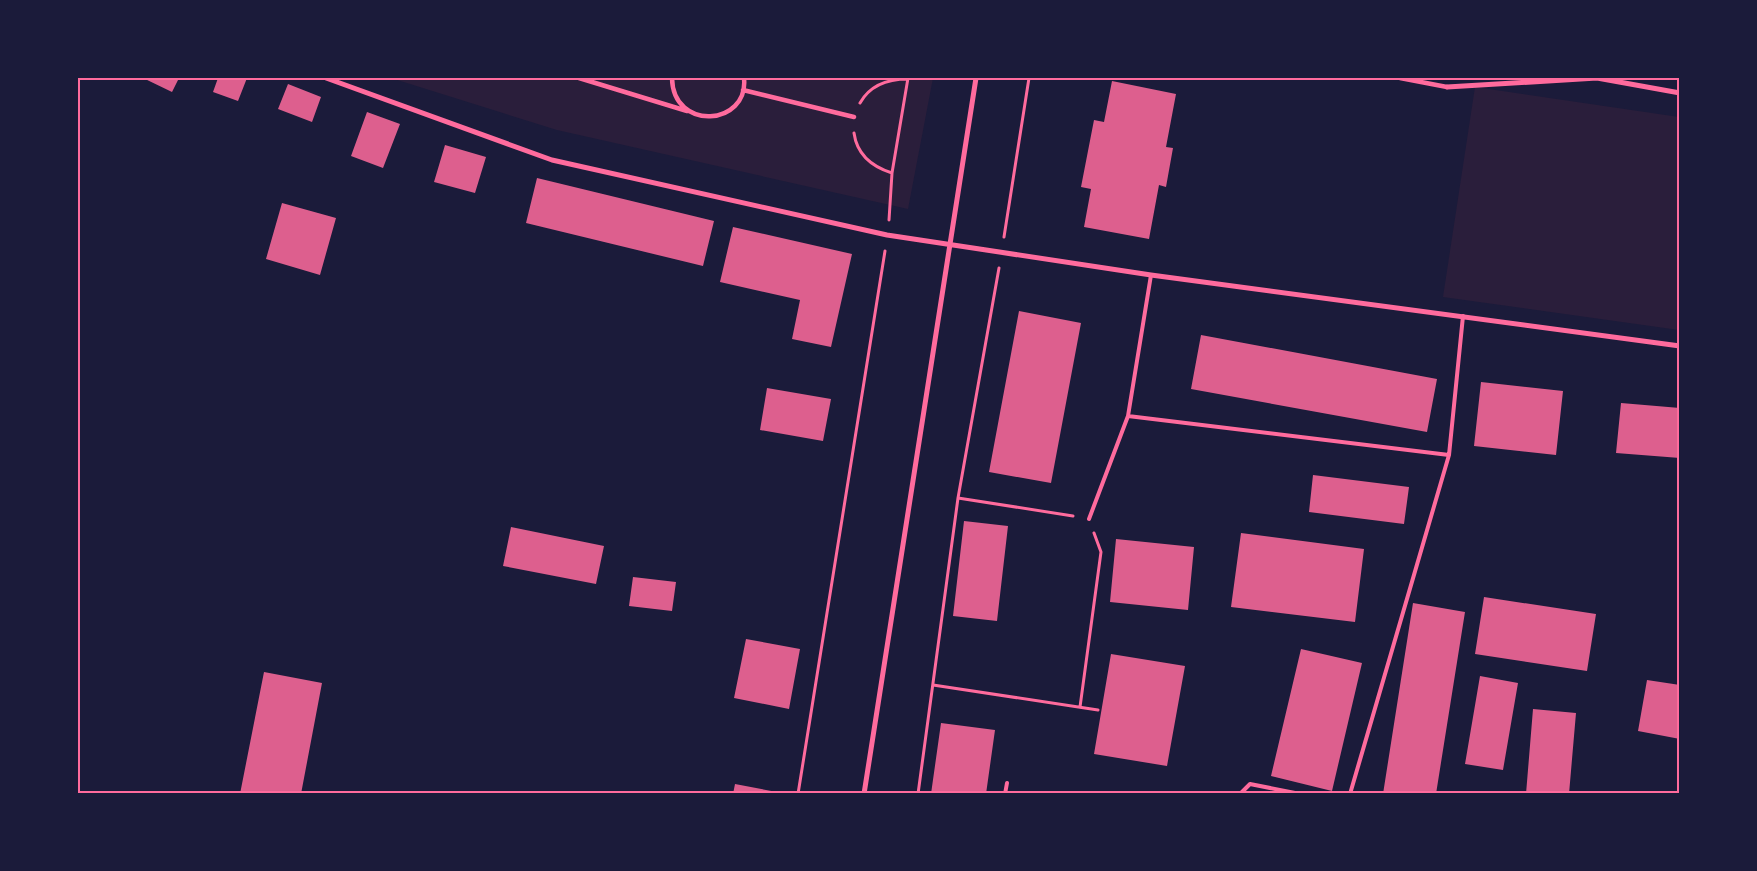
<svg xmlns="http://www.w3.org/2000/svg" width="1757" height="871" viewBox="0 0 1757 871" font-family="'Nunito Sans',sans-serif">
  <rect width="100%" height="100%" fill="#1b1b3a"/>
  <path fill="#2a1e3b" d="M391,78H933L908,209L557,130Z
    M1475,87L1679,117V330L1443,297Z"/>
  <path fill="#dd5f8e" d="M143,78H179L172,92Z
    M218,78H247L238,101L213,92Z
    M1112,81L1176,94L1166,147L1173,148L1166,187L1159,185L1149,239L1084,227L1091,189L1081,187L1094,120L1104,122Z
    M288,84L321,97L312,122L278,109Z
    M367,112L400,124L383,168L351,156Z
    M445,145L486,157L475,193L434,182Z
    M537,178L714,221L703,266L526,223Z
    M282,203L336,218L320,275L266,259Z
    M733,227L852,254L831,347L792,339L800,300L720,282Z
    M1019,311L1081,323L1051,483L989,472Z
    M1201,335L1437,379L1427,432L1191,389Z
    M1481,382L1563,391L1556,455L1474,446Z
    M767,388L831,399L823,441L760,430Z
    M1621,403L1680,408V458L1616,453Z
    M1313,475L1409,487L1404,524L1309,512Z
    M964,521L1008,526L997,621L953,616Z
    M511,527L604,546L596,584L503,566Z
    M1241,533L1364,549L1355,622L1231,607Z
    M1116,539L1194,547L1188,610L1110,602Z
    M633,577L676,582L672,611L629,606Z
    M1484,597L1596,614L1587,671L1475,654Z
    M1413,603L1465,612L1436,794H1383Z
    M746,639L800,649L789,709L734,698Z
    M1301,649L1362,663L1332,791L1271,776Z
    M1111,654L1185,666L1167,766L1094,754Z
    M264,672L322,683L301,794H240Z
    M1480,676L1518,683L1503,770L1465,764Z
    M1647,680L1680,685V739L1638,731Z
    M1533,709L1576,713L1569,794H1526Z
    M941,723L995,730L986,794H931Z
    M735,784L782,793V794H733Z"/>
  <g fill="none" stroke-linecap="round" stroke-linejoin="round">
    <path stroke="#ff6b9d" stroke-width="3" d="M860,103C870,85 888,79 908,79
      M854,133C857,155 873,167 892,173
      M889,220L892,173L908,78
      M1004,237L1029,78
      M958,498L1073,516
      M933,685L1098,710
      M1080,707L1101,552L1094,533
      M798,794L885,251
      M918,794L958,498L999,268"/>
    <path stroke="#ff6b9d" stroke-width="4" d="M1128,416L1449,455L1463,316
      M1089,519L1128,416L1151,275
      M1005,794L1007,783
      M1240,794L1250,784L1300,794
      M1350,794L1449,455"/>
    <path stroke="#ff6b9d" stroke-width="4.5" d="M579,78L687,111
      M672,78C673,132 749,126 744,78
      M1400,78L1447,87
      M743,90L854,117"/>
    <path stroke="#ff6b9d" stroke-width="5" d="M326,78L552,160L887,235L1151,275L1680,346
      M1447,87L1597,78L1680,93
      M864,794L976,78"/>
  </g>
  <rect width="1757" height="871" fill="none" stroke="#1b1b3a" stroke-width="158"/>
  <rect x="79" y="79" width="1599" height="713" fill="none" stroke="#ff6b9d" stroke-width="2"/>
</svg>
